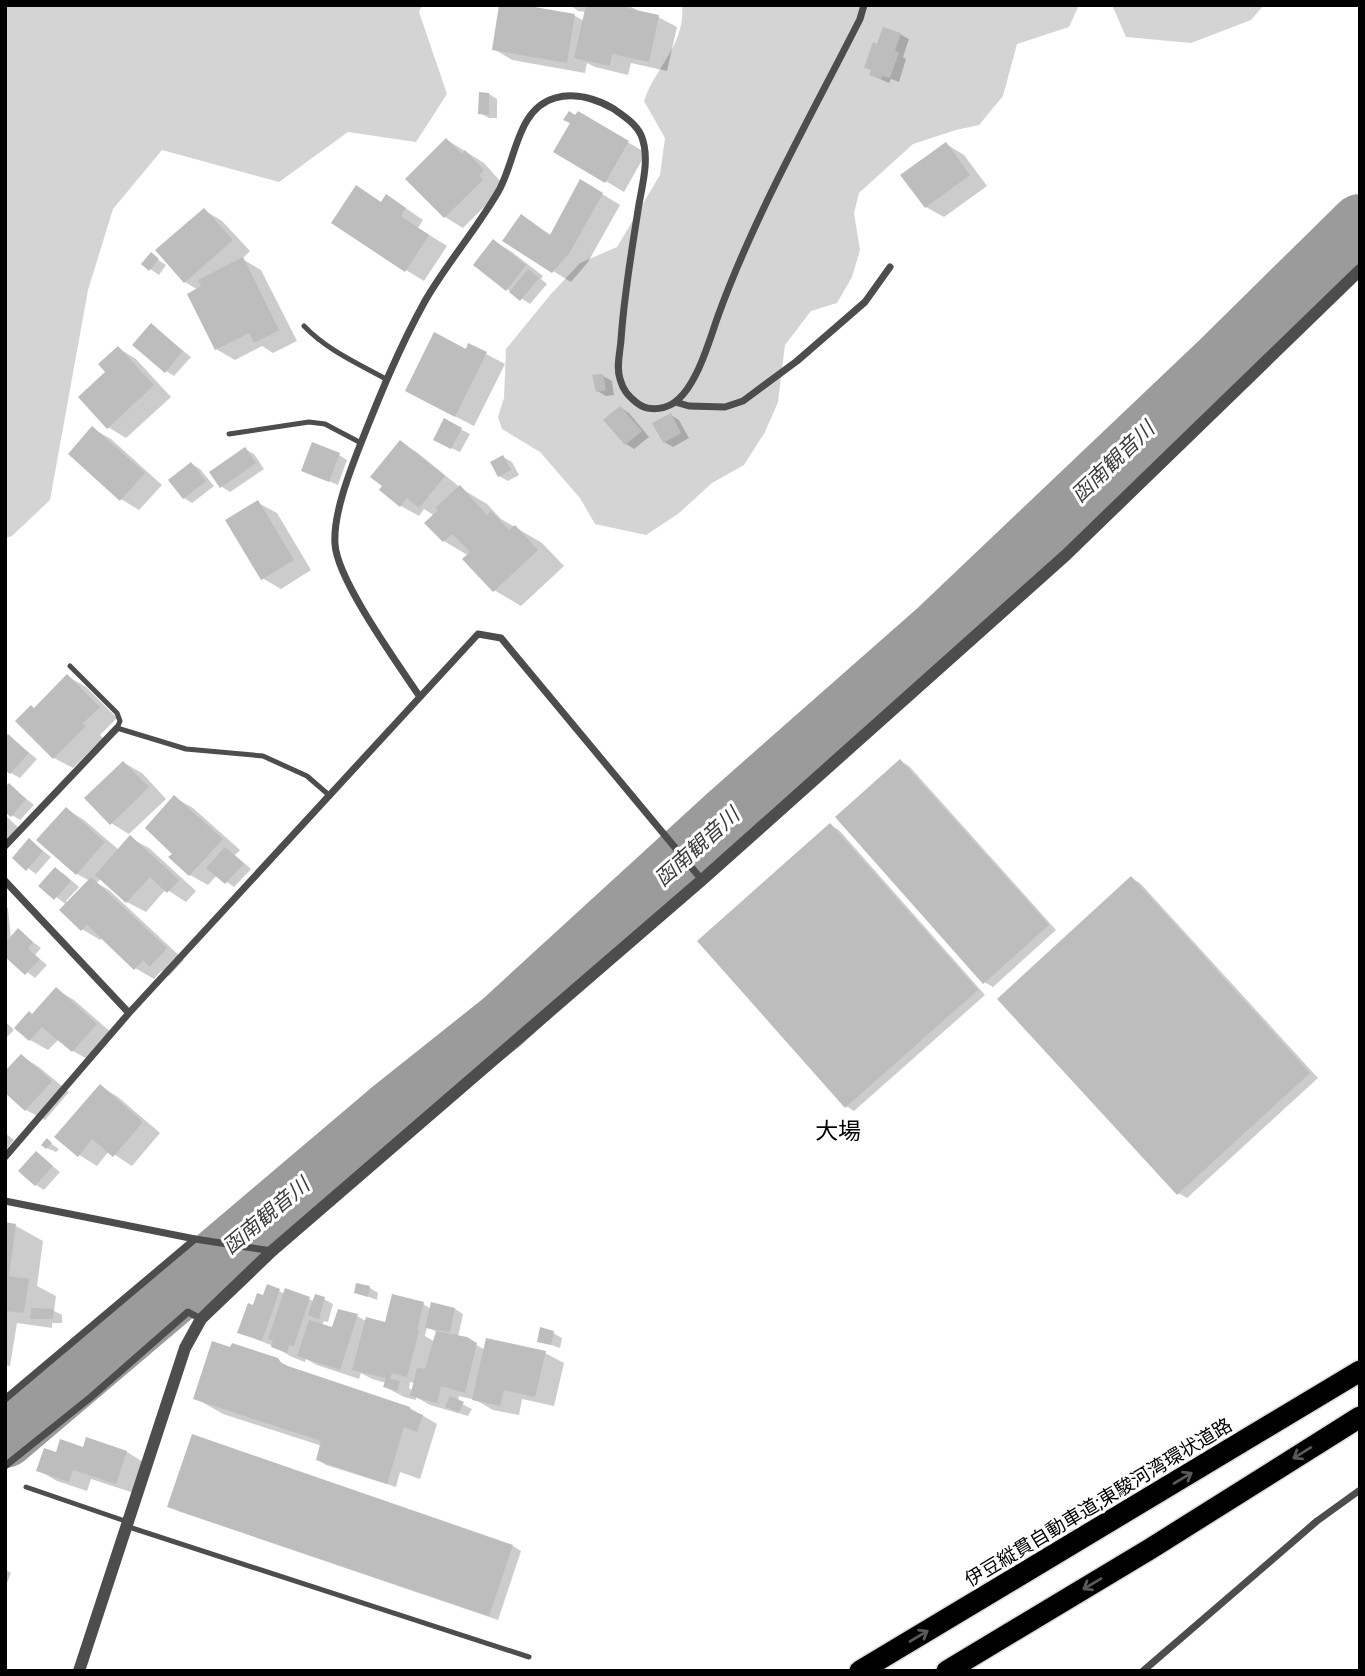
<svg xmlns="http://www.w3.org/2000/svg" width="1365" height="1676" viewBox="0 0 1365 1676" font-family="'Roboto Condensed','Noto Sans JP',sans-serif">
  <rect width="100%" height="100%" fill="#fff"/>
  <path fill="#d4d4d4" d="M5,5H422L419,12L447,94L416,142L348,132L279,182L162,150L113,209L88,290L50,500L12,536L5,538Z
    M682,5H1079L1069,27L1017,44L1003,96L979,125L956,130L913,144L859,193L854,213L860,250L852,277L837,303L811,311L785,345L778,402L765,432L744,465L712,483L678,514L646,535L595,524L580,498L540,452L502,429L498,417L504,398L506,349L551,294L580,263L617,247L660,175L665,138L644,101C655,68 686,44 682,5Z
    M1112,5H1264L1251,20L1191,43L1126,37Z"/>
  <path fill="#0003" fill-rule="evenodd" d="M513,5L575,16L584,21L586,12L578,11L570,5H628L640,12L658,17L677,27L667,71L631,63L628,75L595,67L587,63L585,73L512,60L494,49Z
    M900,34L909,39L903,57L906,59L899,82L891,79L889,83L871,75L878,46Z
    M489,94L497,99V118H489L480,113Z
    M579,113L646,153L624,192L555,151Z
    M447,140L484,163L501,182L496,187L500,191L463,228L445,217L407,179Z
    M946,144L964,155L987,186L944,217L926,207Z
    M599,192L620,205L588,262L571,282L553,271L522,217L552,236Z
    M382,203L404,207L423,220L418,228L447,246L424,281L406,270Z
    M204,210L222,221L250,251L242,259L261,270L297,341L273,353L262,346L235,360L216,349L198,290L185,282Z
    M494,241L512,252L543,276L541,279L547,284L530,304L507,289Z
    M151,255L166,265L159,275L143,264Z
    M151,326L191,357L174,376L166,371Z
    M469,345L505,364L474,426L425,401Z
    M118,348L136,359L171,397L126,438L108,427V372Z
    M603,376L612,381L614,395L606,396L597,391Z
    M621,408L629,413L649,437L634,449L626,444Z
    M671,415L679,420L689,438L673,447L664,442Z
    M445,421L470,434L460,452L443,444Z
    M93,429L111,439L162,485L139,510L121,499Z
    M400,442L418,453L462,489L487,504L501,519L542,543L564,566L521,606L494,590L469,556L444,541L435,516L424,509L419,516L401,506Z
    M245,449L254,454L264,469L230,492L222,487L211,472Z
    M339,455L347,460L338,485L303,470Z
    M503,457L512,462L519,475L508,481L499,476Z
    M192,464L200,469L214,486L192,503L184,498Z
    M258,503L277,513L311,570L281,589L262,578Z
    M67,676L86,687L117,718L100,735L103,738L73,768L54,758L17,721L35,709Z
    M8,736L37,759L20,778L11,773Z
    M900,761L909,766L1056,930L993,987L984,982Z
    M124,763L142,773L166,799L129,834L111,823Z
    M9,785L34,805L20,820L12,815Z
    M175,798L193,808L240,850L235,855L251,869L234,887L217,875L208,885L190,875L175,854Z
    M66,809L84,820L119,850L130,838L149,848L196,891L186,902L166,889L146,912L127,902L101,878L97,883L109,890L184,960L169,976L161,971L154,979L135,968L103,937L100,940L82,929L67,905L41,886L56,869L64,874L79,887L66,901L68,904L90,881L77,874Z
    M5,815L22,831L5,850Z
    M830,825L839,830L985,995L854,1111L846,1106Z
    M29,840L51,857L36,874L14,858Z
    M1131,878L1140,883L1318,1078L1187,1198L1178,1193Z
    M5,906L8,908L11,939L18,931L41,948L35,955L47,965L35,978L5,955Z
    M56,989L74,1000L114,1035L91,1061L73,1051L59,1039L48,1050L30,1040L17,1028L15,1030L29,1013L33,1016Z
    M5,1021L14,1030L5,1039Z
    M21,1056L39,1067L69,1092L45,1120L26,1110L5,1091Z
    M100,1086L118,1097L160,1133L132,1166L109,1151L97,1166L79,1155Z
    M5,1133L14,1140L5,1151Z
    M47,1141L59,1149L56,1152L47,1148Z
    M36,1153L60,1172L44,1190L36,1185Z
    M5,1224L16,1226L43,1241L37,1286L56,1296L54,1311L62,1315V1323H52V1328L17,1323L10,1366L5,1365Z
    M268,1286L285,1294L286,1291L314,1301L324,1299L333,1304L328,1322L324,1321L322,1326L333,1329L357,1316L366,1321L386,1324L423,1304L431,1309H455L463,1314L458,1337L466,1339L485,1350L545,1353L564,1363L554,1406L522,1399L519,1415L493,1410L476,1400L459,1396L458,1402L472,1409L468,1416L430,1405L416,1397V1400L404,1397L385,1387L386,1383L372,1379L361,1373L359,1379L317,1365L306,1359L305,1362L292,1357L273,1346L239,1332L254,1307L264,1297ZM427,1327L437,1332L435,1342L425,1336ZM410,1382L415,1383L413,1391L409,1388Z
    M370,1288L378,1293L377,1300L356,1292Z
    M553,1333L562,1338L560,1348L539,1341Z
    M277,1360L295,1370L410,1408L437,1424L420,1479L400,1472L396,1487L326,1465L318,1460L322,1446L223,1414L195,1398Z
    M87,1439L127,1452L145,1463L134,1493L91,1479L87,1491L57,1481L38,1470L57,1454L84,1449Z
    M169,1506L513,1546L521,1551L498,1620L178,1511Z
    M5,1569L11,1573L5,1588Z"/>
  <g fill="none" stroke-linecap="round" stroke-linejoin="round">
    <path stroke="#9b9b9b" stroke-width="60" d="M5,1438L389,1112L502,1022L728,815L938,630L1221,361L1360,224"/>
  </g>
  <path fill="#bdbdbd" d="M499,5H523L575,14L567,63L492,50Z
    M586,5H628L627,8L659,15L649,62L612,54L610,66L574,58Z
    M883,27L901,33L895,51L899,52L890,78L882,76L881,79L869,75L871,70L864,68L873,42L877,44Z
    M479,92L489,93V115L478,114Z
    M569,111L575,115L578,111L629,141L605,183L553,152L570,123L563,120Z
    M446,138L462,154L465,150L484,170L479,175L483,180L444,218L405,179Z
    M946,142L970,175L925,208L900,175Z
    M580,179L603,193L570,252L552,273L502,241L521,214L550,235Z
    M356,185L381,202L386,194L406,208L401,216L429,235L405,272L331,223Z
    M204,208L233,240L184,283L155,250Z
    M493,239L526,265L506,291L473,265Z
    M151,252L159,259L149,271L141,264Z
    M243,257L279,330L254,343L249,333L215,350L187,294L201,286L198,280Z
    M528,269L539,278L520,301L509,292Z
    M151,323L183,351L165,373L132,345Z
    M434,332L466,349L468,343L487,352L455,417L405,391Z
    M118,346L154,385L107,429L78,397L105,372L98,364Z
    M603,374L606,390L596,392L592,375Z
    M620,406L642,431L625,445L603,420Z
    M671,413L681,433L663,443L652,423Z
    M444,418L462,428L451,449L433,440Z
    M92,426L145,473L120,501L68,454Z
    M400,440L445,476L419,508L407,498L400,507L379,490L382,486L370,477Z
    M312,442L340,453L329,482L301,471Z
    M245,447L256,463L220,488L209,472Z
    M503,455L511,470L498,477L490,462Z
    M191,462L206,481L183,499L168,480Z
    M460,485L487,515L491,511L509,530L515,525L538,550L493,592L462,559L470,552L452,534L443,542L424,523L438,510L435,508Z
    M258,500L294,560L261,580L225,520Z
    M67,674L100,707L83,723L86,726L53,759L15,721L31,705L34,708Z
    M8,734L29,753L10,774L5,770V737Z
    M900,759L1049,925L983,984L835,817Z
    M123,761L149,787L110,825L84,798Z
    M9,783L26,799L11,817L5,812V787Z
    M174,795L223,839L189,876L168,857L172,854L145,828Z
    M66,807L105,842L76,875L36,840Z
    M830,823L978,990L845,1108L697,941Z
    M130,835L179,880L167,893L150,877L126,903L95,875Z
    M29,838L43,851L26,871L12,858Z
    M225,847L244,864L225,884L206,868Z
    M55,867L71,881L54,900L38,886Z
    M1131,876L1310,1073L1177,1195L997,999Z
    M91,877L167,948L150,967L143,960L134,970L87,925L81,931L59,910Z
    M18,928L33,942L28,949L40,959L25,975L5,957V943Z
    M56,987L97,1024L72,1052L42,1027L29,1041L14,1028L29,1011L32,1014Z
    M21,1054L52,1081L25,1111L5,1093V1071Z
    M100,1084L143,1122L113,1157L92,1139L78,1157L54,1137Z
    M47,1138L52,1143L46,1149L41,1145Z
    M36,1151L53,1166L35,1186L18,1171Z
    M5,1222L16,1224L9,1276L29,1279L24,1313L5,1311Z
    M356,1283L370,1286L368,1297L354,1293Z
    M267,1284L280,1289L262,1341L237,1333L248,1303L253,1305L257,1293L263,1295Z
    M285,1288L310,1297L294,1346L289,1345L287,1353L271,1347L273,1340L268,1339Z
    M315,1294L325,1297L319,1319L308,1315Z
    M392,1294L424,1302L417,1330L419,1331L407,1377L392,1373L390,1379L400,1381L397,1391L383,1387L386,1378L352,1370L366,1317L385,1322Z
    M431,1302L455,1308L450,1332L425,1328Z
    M31,1308L54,1309L53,1319H30Z
    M338,1309L358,1314L340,1370L297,1356L309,1320L332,1327Z
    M540,1327L554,1331L551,1345L537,1342Z
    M436,1331L467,1337L477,1343L465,1393L441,1386L437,1403L410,1396L417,1368L425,1369Z
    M486,1338L546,1351L535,1397L504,1390L500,1406L472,1400Z
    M212,1341L230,1347L232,1343L278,1358L282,1364L410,1407V1410L423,1415L417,1432L404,1427L387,1484L316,1460L321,1441L193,1399Z
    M450,1396L464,1402L459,1412L445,1407Z
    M192,1434L513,1545L489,1616L167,1507Z
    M86,1437L127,1451L116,1484L73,1470L69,1482L36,1471L44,1448L56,1452L60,1439L83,1447Z"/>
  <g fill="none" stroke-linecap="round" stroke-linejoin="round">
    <g stroke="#dbdbdb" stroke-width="24">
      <path id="motorway" d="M860,1671L1360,1371
        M947,1671L1150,1549L1360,1417"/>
    </g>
    <path stroke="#4d4d4d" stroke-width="5" d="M304,326C327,350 357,363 386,379
      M229,434L309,422L325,424L361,443
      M70,666L117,713L120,721L117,728L186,749L263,756L307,776L330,796
      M26,1487L128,1522
      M126,1526L529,1657"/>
    <path stroke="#4d4d4d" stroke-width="7" d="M675,402L689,406L725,407L743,401L797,361L865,302L890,267
      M420,697C398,664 337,580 335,544C333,515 349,474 359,448C379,397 399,348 425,301C447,263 476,230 498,192C516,162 516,109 555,98C575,92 597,99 614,109C624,116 636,124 641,135C650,156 643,182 639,204C632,249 624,294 621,340C620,353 616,367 620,379C623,390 628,396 637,403C647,411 661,410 672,404C696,390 709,341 718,316C755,214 811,116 860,19L864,5
      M5,846L117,728
      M5,881L129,1013
      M5,1157L129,1013L478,634L501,638L702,880
      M5,1201L195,1239L272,1251
      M5,1399L195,1239
      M5,1466L91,1397L188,1312L201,1319
      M1143,1671L1317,1521L1360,1490"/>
    <path stroke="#4d4d4d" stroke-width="12" d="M79,1671L185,1348L201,1319L272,1251L702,880L1066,555L1360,270"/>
    <use href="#motorway" stroke="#000" stroke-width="21"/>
  </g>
  <defs><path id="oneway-shaft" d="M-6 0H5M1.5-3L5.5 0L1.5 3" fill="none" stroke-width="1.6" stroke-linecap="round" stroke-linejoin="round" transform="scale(1.75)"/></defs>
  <g stroke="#595959">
    <use href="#oneway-shaft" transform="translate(1302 1453) rotate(148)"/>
    <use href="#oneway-shaft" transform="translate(1183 1478) rotate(-31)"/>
    <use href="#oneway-shaft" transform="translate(1092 1584) rotate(149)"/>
    <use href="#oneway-shaft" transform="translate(919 1636) rotate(-31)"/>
  </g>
  <g text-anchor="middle" stroke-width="6" stroke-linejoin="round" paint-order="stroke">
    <g font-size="19" fill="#000" stroke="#fff">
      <text transform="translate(1098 1502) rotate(-31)" y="7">伊豆縦貫自動車道;東駿河湾環状道路</text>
    </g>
    <g font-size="21" font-style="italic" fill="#3c3c3c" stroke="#fff">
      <text transform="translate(1113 462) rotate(-44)" y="7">函南観音川</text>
      <text transform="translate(697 847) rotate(-42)" y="7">函南観音川</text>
      <text transform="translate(266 1216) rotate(-40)" y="7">函南観音川</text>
    </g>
    <g font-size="23" fill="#000" stroke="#fff">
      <text x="838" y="1139">大場</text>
    </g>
  </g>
  <rect width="1365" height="1676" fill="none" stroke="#000000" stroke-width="14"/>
</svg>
